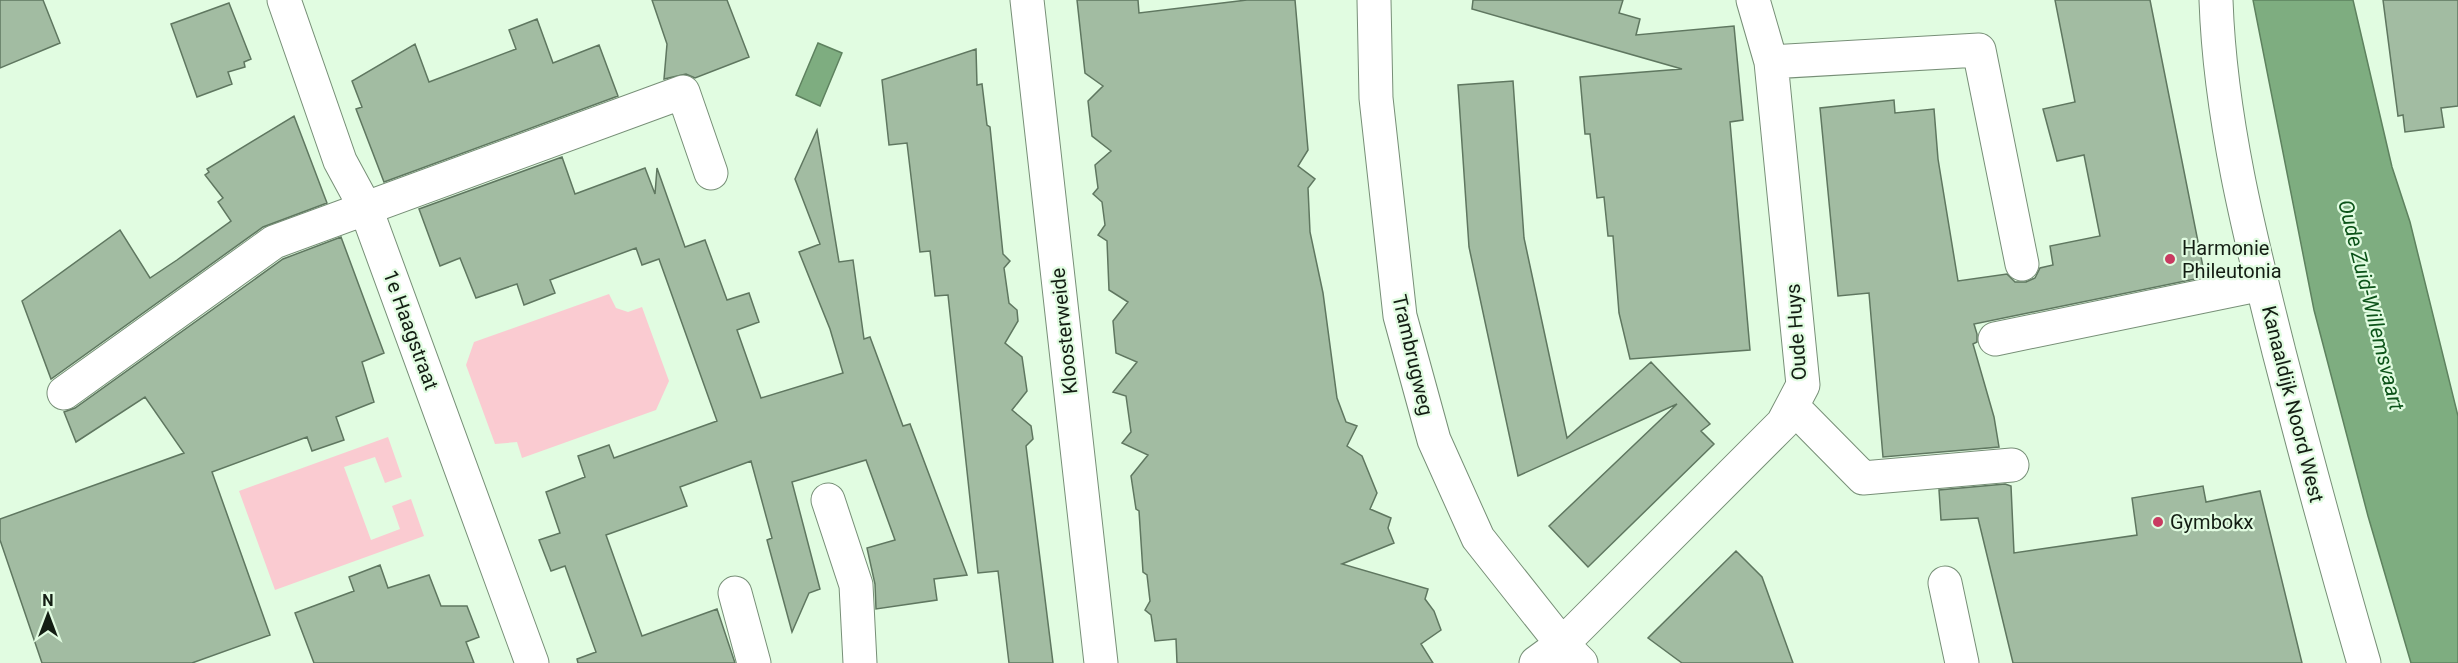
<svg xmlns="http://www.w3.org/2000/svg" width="2458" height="663" viewBox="0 0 2458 663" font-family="Roboto,sans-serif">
  <rect width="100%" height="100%" fill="#e1fce1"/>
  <path fill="#facbd1" d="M609,294L616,308L628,312L642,307L669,381L656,410L522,458L517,442L495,444L466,365L474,342Z
    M388,437L402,477L385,483L375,457L344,467L371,540L400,529L392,506L411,499L424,536L275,590L239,491Z"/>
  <path fill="#7ead80" stroke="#5e825f" stroke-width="1.5" d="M2253,0H2353L2392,167L2410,222L2458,416V663H2411L2368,516L2314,310Z
    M818,43L842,53L820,106L796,95Z"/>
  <path fill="#a2bca2" stroke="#5f7760" stroke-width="1.5" d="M0,0H43L60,43L0,68Z
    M652,0H727L749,57L695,78L686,74L664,79L667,44Z
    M1077,0H1138L1139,13L1247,0H1295L1308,150L1298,166L1315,179L1308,188L1310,232L1323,293L1337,398L1346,422L1357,426L1347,446L1362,456L1377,493L1370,509L1391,518L1388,528L1394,543L1342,564L1428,589L1425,599L1434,611L1441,630L1421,644L1433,663H1177L1176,639L1155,641L1151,615L1145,610L1150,601L1147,575L1143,572L1139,511L1136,509L1131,476L1148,455L1122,443L1131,432L1126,396L1113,392L1137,362L1116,353L1113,321L1128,302L1109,290L1107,241L1098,235L1105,225L1102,202L1093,194L1098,188L1095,165L1111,151L1092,136L1088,101L1103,86L1085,73Z
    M1473,0H1623L1619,13L1640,19L1636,35L1734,26L1743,120L1730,122L1750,350L1630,359L1619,313L1613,236H1608L1604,197L1597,198L1590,134H1585L1580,77L1682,69L1472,9Z
    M2055,0H2150L2205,277L1974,324L1977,334V342L1973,344L1994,417L1999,447L1883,457L1869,293L1838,296L1820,108L1894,100L1895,113L1934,109L1938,159L1958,281L2007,274L2015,282H2026L2035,278L2040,268L2053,265L2050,246L2100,236L2084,155L2057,161L2043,109L2075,102Z
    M2383,0H2458V106L2441,108L2444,127L2405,132L2403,115L2398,116Z
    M229,3L251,59L244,62L245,67L228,72L232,84L197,97L171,24Z
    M537,19L553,63L599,45L618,96L384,182L356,109L362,107L352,81L415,44L429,82L516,49L509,30Z
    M976,49L977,85L982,84L987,125L990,127L1003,254L1010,261L1004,268L1009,303L1017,310L1018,321L1005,343L1022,357L1027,391L1012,410L1031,426L1033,439L1026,446L1053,663H1009L998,571L978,573L948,295L935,296L930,251L920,252L907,143L889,145L882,80Z
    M1513,81L1524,238L1567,438L1651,362L1710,424L1701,431L1714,444L1588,567L1549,526L1677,404L1518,476L1469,247L1458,85Z
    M294,116L327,203L263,227L51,379L22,301L120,230L150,278L177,260L231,221L218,202L223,198L205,175L209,172L207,169Z
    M817,130L839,262L853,260L864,339L870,337L903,426L910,424L967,575L934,579L937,600L876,609L875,584L867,548L895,540L866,460L792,482L820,589L809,593L792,632L767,540L772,538L751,461L680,487L687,506L606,535L642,636L717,609L735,663H578L577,659L596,652L565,566L551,571L539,540L560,533L546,492L585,477L578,456L609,445L614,458L717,421L659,259L642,265L636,248L550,280L555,293L524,305L517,284L476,298L460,258L440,266L419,209L562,157L575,194L645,168L655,194L657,168L685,247L705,240L727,300L749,293L759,322L737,330L761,398L843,373L830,329L799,252L820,244L795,179Z
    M341,237L384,353L362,362L374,402L336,417L344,440L312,451L307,437L212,472L270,635L192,663H42L0,540V519L184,453L145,397L76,442L64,412L75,408L283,259Z
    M2005,484L2011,486L2014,553L2137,535L2132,498L2203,486L2206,502L2260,491L2302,663H2013L1978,518L1941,520L1939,490Z
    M1736,551L1762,577L1793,663H1682L1648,638Z
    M380,565L388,588L429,575L441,606H467L479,637L466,642L474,663H314L295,613L354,591L349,577Z"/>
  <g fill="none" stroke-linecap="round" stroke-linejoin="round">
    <g stroke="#778f77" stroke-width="35">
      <path id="minor" d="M284,0L340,161L366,209L532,663
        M1027,0L1101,663
        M1374,0L1376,98L1400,316L1434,440L1478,538L1562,644L1581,663
        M2216,0C2220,119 2250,237 2279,352C2306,456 2334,560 2364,663
        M1771,62L1979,50L2022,264
        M1995,339L2262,284
        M64,393L274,242L683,92L711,173
        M1792,406L1863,478L2012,465
        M828,500L856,585L860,663
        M1945,583L1962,663
        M735,593L754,663
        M1536,663L1562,644L1783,423L1803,385L1771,62L1753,0"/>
    </g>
    <use href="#minor" stroke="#fff" stroke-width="33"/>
  </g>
  <g fill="#c93a61" stroke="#e1fce1" stroke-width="2">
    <circle cx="2170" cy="259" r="6"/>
    <circle cx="2158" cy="522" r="6"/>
  </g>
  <g text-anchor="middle" stroke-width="4.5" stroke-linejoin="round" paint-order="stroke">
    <g font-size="20" fill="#131d13" stroke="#e1fce1" text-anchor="start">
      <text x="2182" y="255">Harmonie<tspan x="2182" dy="23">Phileutonia</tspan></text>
      <text x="2170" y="529">Gymbokx</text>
    </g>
    <g font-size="20" fill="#131d13" stroke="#e1fce1">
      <text transform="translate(411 330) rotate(70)" y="7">1e Haagstraat</text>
      <text transform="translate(1064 331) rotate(-96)" y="7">Kloosterweide</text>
      <text transform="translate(1796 332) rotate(-94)" y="7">Oude Huys</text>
      <text transform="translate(1413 355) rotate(77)" y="7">Trambrugweg</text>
      <text transform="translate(2293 404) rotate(76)" y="7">Kanaaldijk Noord West</text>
    </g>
    <g font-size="21" font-style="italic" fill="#0c5319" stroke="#e1fce1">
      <text transform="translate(2371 305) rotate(76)" y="7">Oude Zuid-Willemsvaart</text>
    </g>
  </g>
  <g transform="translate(48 615)" stroke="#e1fce1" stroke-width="4.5" paint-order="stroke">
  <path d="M0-4.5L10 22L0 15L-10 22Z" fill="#131d13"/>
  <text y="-9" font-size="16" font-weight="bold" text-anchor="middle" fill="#131d13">N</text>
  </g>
</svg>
